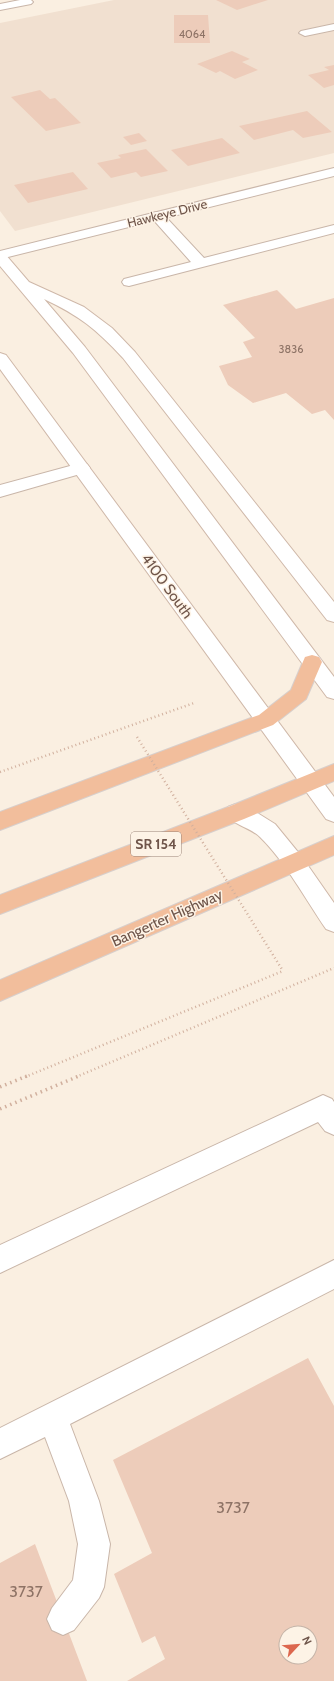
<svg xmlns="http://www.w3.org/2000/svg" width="334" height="1681" viewBox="0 0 334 1681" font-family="Cabin,sans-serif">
  <rect width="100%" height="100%" fill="#faefe1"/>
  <path fill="#f1e0d0" d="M114,0H334V153L15,231L0,211V23Z"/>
  <path fill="#edccba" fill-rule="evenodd" d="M216,0H268L237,10Z
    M174,15H208L210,43H174Z
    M232,51L250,59L242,62L258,70L235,79L220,71L216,73L197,64Z
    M334,65V85L324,88L308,75L329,70L324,67Z
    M40,90L50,99L55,98L81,123L46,131L11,97Z
    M307,111L332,132L303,138L293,130L254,140L239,126Z
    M139,133L147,141L131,145L123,137Z
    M222,138L240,153L188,166L171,150Z
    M146,149L168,171L141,177L136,172L111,178L97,163L121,158L118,155Z
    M73,172L88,189L28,203L14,185Z
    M277,290L296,309L334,298V420L325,410L312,414L286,393L253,403L228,385L219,366L252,357L243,342L255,338L223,305Z
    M308,1358L334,1406V1681H127L165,1659L155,1636L142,1643L114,1574L152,1553L113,1460ZM286,1633H310V1657H286Z
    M35,1544L87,1681H0V1563Z"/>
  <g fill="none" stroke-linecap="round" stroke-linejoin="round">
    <g stroke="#c9b6a9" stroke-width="2">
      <path id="service" d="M20,0H31L33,2L31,4L0,10V4Z
        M157,212L162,213L204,258L334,225V233L129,286L124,285L122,282L124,279L191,262L150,216L152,213Z
        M81,463L87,464L90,468L87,472L0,497V485Z
        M323,1095L332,1099L334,1102V1135L325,1131L318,1122L0,1273V1245Z
        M334,1260V1289L70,1424L99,1501L110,1544L104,1587L99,1598L74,1630L63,1635L52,1630L47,1619L52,1608L73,1580L78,1544L69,1501L45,1437L0,1459V1428Z"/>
    </g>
    <g stroke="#c9b6a9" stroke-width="2">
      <path id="minor" d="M334,24V30L305,36L299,33L301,31Z
        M334,168V176L0,259V251Z"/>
    </g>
    <g stroke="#cfb8a9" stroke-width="2">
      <path id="secondary" d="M0,253L5,254L29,282L84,307L112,328L135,352L334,602V622L327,620L123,358C96,329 80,316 44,299L85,347L334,677V699L327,697L73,353L0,266Z
        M0,353L6,355L334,797V822L326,819L0,369Z
        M236,804L259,814L275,824L302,857L334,903V932L326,929C306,900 285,861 260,837C250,827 232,825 225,813L228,807Z"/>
    </g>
    <g stroke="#d7cfcc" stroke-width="2">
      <path id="trunk" d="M312,655L319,657L322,662L306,699L273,725L0,830V812L259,715L291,690L305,657Z
        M334,764V781L244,819L0,914V895L228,807Z
        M334,836V855L0,1001V980Z"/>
    </g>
    <path stroke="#d1b09e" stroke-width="2.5" stroke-dasharray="1 3" stroke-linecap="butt" d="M0,772L194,703
      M25,1077L283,971
      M76,1077L334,968"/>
    <path stroke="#d1b09e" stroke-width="3.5" stroke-dasharray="1.5 4" stroke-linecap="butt" d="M0,1087L27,1076
      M0,1109L79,1076"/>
    <use href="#service" fill="#fff" fill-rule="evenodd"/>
    <use href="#minor" fill="#fff" fill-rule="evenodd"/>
    <use href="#secondary" fill="#fff" fill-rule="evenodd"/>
    <use href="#trunk" fill="#f2be9c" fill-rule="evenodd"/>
    <path stroke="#d1b09e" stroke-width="2.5" stroke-dasharray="1 3" stroke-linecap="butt" d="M137,737L283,971"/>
  </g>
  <g text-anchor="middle" stroke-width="3" stroke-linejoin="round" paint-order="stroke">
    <g font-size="11" fill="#8e7366">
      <text x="192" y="38">4064</text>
      <text x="291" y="353">3836</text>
    </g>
    <g font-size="13" fill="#6f554a" stroke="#fdf3e6">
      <text transform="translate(167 213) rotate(-14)" y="5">Hawkeye Drive</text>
    </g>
    <rect fill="#fdf3e6" stroke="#9a8479" stroke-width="1" x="131" y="832" width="50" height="24" rx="3"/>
    <g font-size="14" font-weight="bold" fill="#6f554a">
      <text x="156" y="849">SR 154</text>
    </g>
    <g font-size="15" fill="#6f554a" stroke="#fdf3e6">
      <text transform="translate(167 586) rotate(54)" y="5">4100 South</text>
      <text transform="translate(167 918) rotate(-24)" y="5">Bangerter Highway</text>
    </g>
    <g font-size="16" fill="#8e7366">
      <text x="233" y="1513">3737</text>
      <text x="26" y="1597">3737</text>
    </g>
  </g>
  <g transform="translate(298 1645) rotate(64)"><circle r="19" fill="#fdf3e6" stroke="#c4b4a8"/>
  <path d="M0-3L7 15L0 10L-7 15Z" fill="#dc674e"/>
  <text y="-6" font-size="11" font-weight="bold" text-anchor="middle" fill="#6f554a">N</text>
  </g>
</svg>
